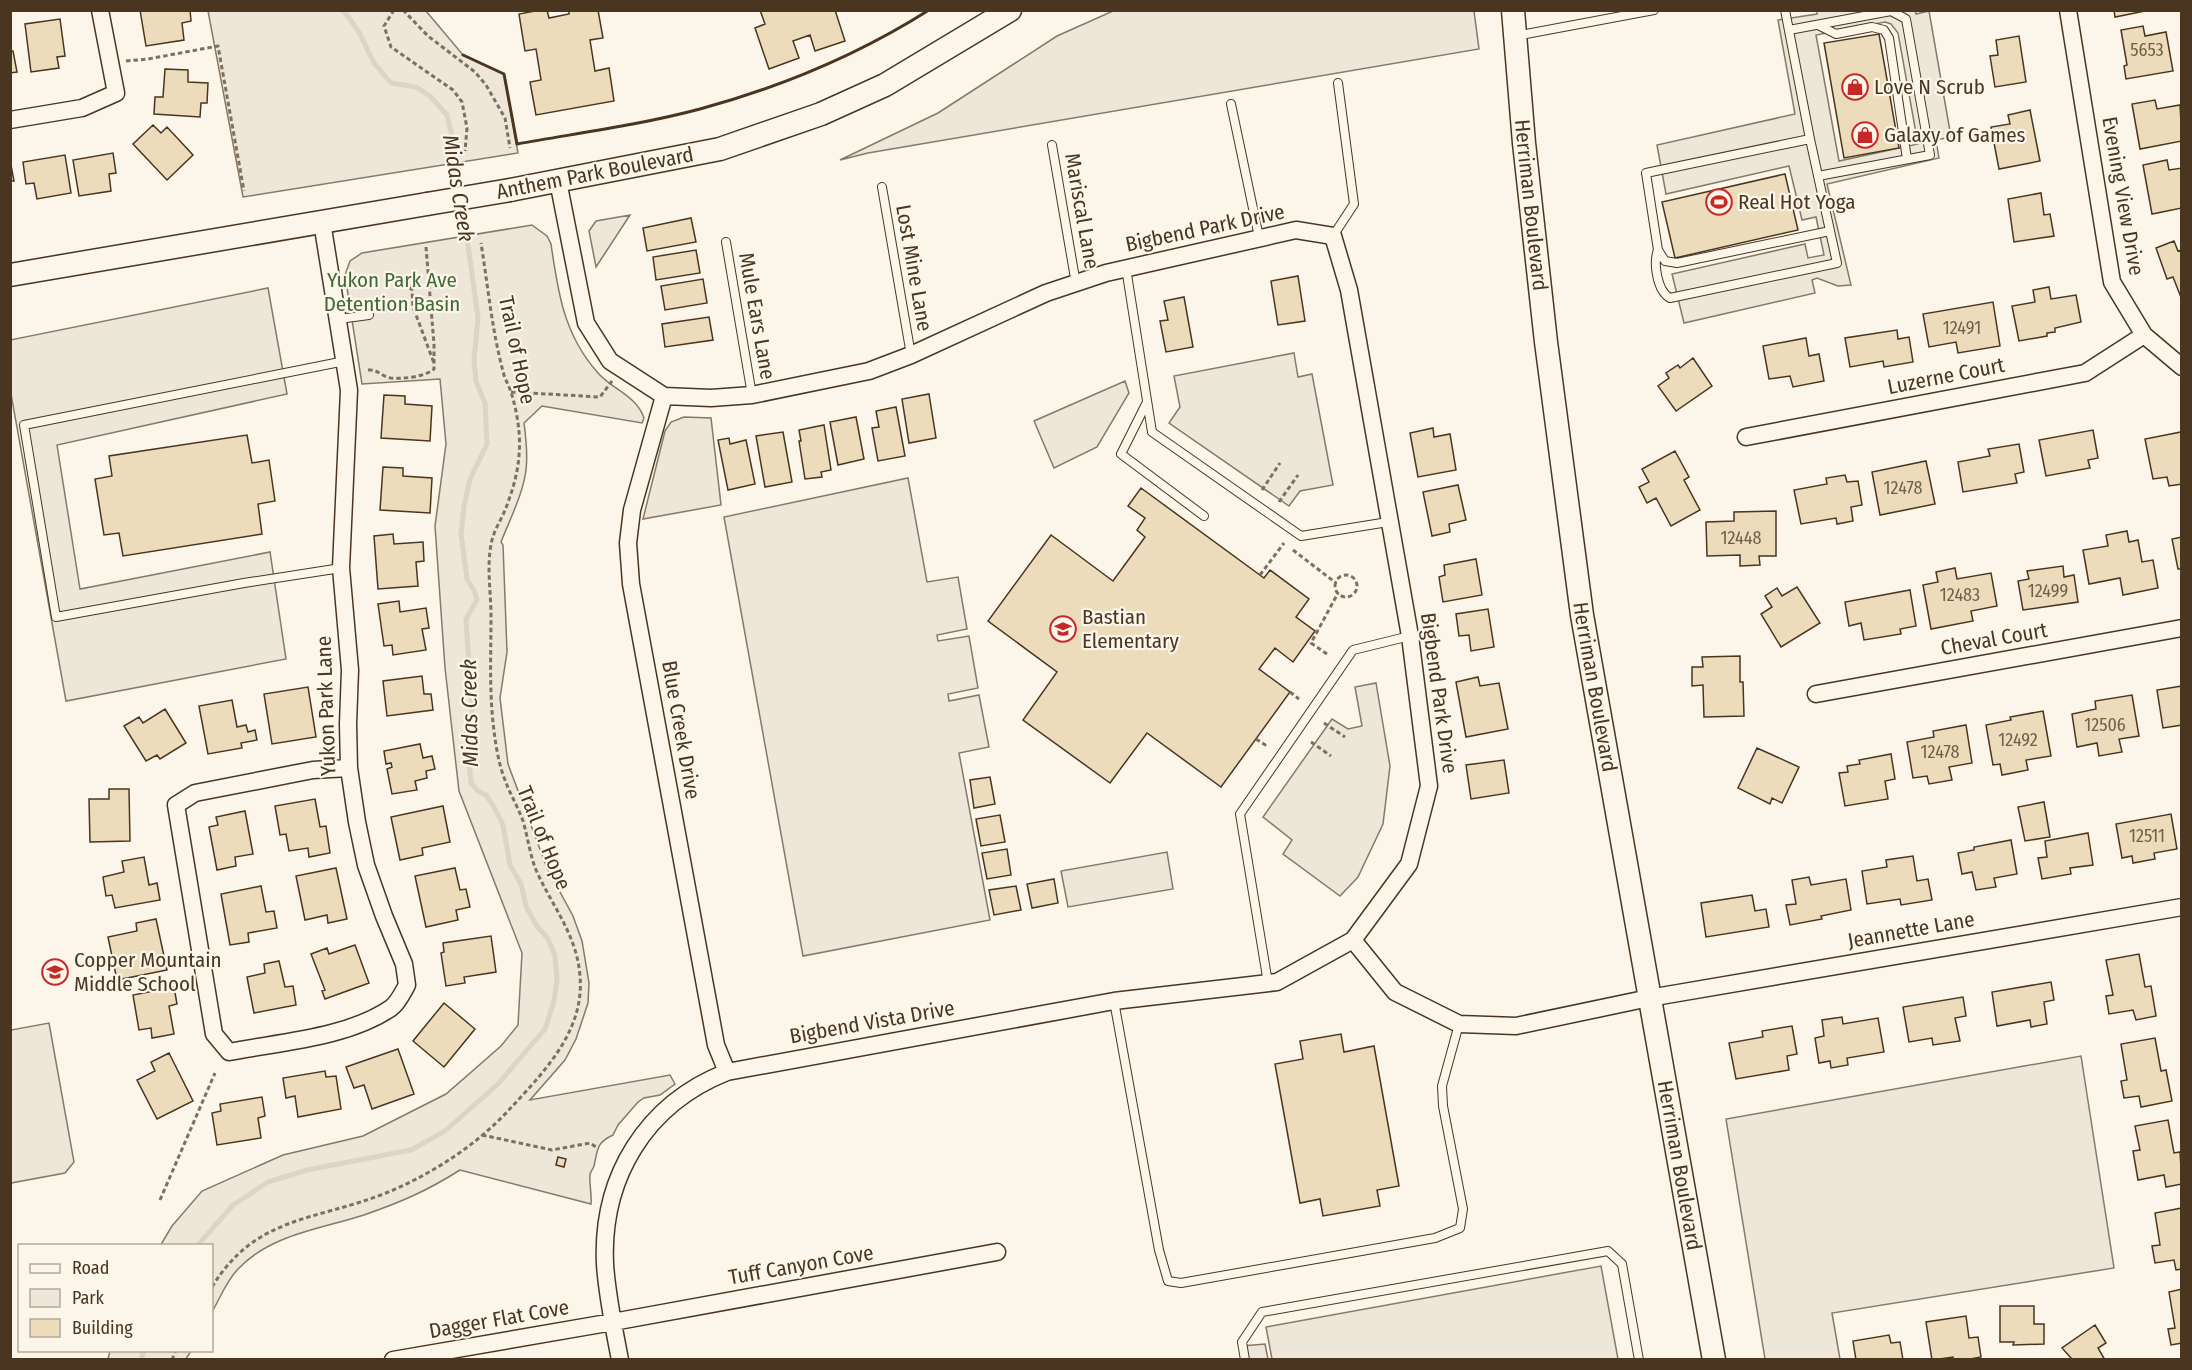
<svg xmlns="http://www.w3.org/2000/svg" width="2192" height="1370" viewBox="0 0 2192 1370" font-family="'Fira Sans Condensed',sans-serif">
  <rect width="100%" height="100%" fill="#fbf6e9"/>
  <path fill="#ede6d9" stroke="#887966" stroke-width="1.5" d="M208,11H426L463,55L504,74L518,153L243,197Z
    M1113,11H1474L1479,49L868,153L840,160L938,113L1057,36Z
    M630,215L596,267L589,231L596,221Z
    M532,225L547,236L551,244C558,293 564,335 598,373C613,390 637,396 644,418L642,423L542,406L524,423C526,438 528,454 526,470C523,494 510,519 501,542L503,545L507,652L500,698L508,764L547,868L573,916L582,941L589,983L588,1003L576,1039L565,1060L530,1100L670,1075L675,1084L660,1095L644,1098L638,1102L618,1125L613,1135C596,1143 598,1149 594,1166C593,1169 590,1172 590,1175C589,1184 592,1194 591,1204L460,1170C427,1191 401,1202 364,1215C321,1229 271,1234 238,1269C227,1280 220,1298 212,1312V1246H160L172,1226L202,1191L283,1155L363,1136L446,1094L501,1046L518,1025L522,953L459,791L445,668L435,526L446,444L440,379L362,384L345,275L350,261L362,253Z
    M1125,381L1129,393L1097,447L1054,468L1034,421Z
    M684,417L711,418L721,505L643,519L665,431L671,422Z
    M908,478L927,582L958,577L967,629L937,635L938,641L969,636L978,688L948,694L949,701L979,695L989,747L959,753L990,920L803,956L724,517Z
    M1167,852L1173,889L1068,907L1061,871Z
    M49,1023L74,1162L65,1173L11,1183V1030Z
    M2081,1056L2114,1268L1832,1313L1840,1359H1765L1726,1119Z
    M1601,1266L1618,1359H1272L1266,1327Z
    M110,1351V1350L191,1351L186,1359H108Z"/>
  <path fill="#ede7d9" stroke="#887966" stroke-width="1.5" fill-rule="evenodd" d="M1915,10L1916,14L1929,11L1951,137L1936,140L1939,158L1827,184L1851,285L1838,286L1817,278L1812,280L1815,293L1684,323L1672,274L1805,244L1808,258L1824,255L1816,217L1802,220L1789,166L1666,194L1657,145L1795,114L1778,20L1817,14V11ZM1885,22L1891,24L1898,33L1918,144L1839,161L1816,35Z
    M268,288L287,394L57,445L80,589L270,552L286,659L66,701L11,394L10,340Z
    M1294,353L1298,377L1312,374L1333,485L1300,491L1289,506L1169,423L1180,407L1174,376Z
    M1376,683L1390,766L1383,824L1358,877L1340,896L1283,854L1292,840L1263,817L1332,719L1348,729L1362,726L1355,687Z
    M1265,1344L1268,1359H1245L1242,1346Z"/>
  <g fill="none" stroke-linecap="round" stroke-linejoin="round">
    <path stroke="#dcd4c6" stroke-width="5" d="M343,10L359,32L374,63L391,83L416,87L430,96L447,115L458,161L461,193
      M197,1246L233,1205L268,1182L307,1170L411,1150L445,1131L498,1084L545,1029L554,1001L557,980L555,956L548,939L536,925L526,906L521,884L510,865L503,825L495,809L487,796L477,790L471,783L468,751L474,741L466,619L477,600L474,590L467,579L461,534L464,506L470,479L487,444L485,403L476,381L474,360L478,318L462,202
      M141,1360L144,1350"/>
  </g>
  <path fill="#ecdcbc" stroke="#4a3520" stroke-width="1.5" d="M140,10H190L191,21L182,23L184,40L146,46Z
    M540,10H547L549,18L569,14V10H598L603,38L590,40L595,71L609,68L614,101L536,115L530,82L541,80L536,49L525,51L519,14Z
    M760,10H835L845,41L815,51L810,35L793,41L799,58L769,69L755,28L765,24Z
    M2114,10H2150L2115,17Z
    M60,19L65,56L57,57L59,68L31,72L25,24Z
    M2143,26L2145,36L2166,32L2173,71L2126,79L2124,66L2127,65L2121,30Z
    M1879,34L1899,148L1844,158L1824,43Z
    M2019,36L2026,82L1995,87L1990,56L1998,55L1996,40Z
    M10,51H13L17,72L10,73Z
    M165,69L188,70V82L208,83L207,103H201L200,117L154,114L155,97H163Z
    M2155,100L2157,109L2180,105L2182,141L2140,149L2132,104Z
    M2030,110L2040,161L1999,169L1991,127L2010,124L2008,115Z
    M153,125L161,133L167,127L193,155L167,180L133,144Z
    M113,153L116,173L109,174L111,191L79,196L73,160Z
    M65,155L71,193L37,199L34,183L26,184L23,162Z
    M10,160L14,181H10Z
    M2167,160L2169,170L2182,168V208L2152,214L2143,165Z
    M1785,174L1798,230L1675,258L1662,202Z
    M2041,193L2044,215L2050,214L2054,236L2014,242L2008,199Z
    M691,218L696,242L647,251L643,228Z
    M2174,241L2178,251L2182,250V300L2173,277L2167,279L2156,248Z
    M696,250L700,273L656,280L653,257Z
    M1298,276L1305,321L1278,325L1271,281Z
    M703,279L707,303L665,310L661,286Z
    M2049,287L2051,299L2076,295L2081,322L2055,328V332L2047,333V336L2019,341L2012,306L2035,302L2033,290Z
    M1184,297L1193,347L1166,352L1160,321L1168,320L1164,301Z
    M1993,302L2000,346L1958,353L1956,342L1929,347L1923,314Z
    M709,317L713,340L665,347L662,324Z
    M1897,330L1898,339L1909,337L1913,362L1884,367L1883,361L1850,367L1845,338Z
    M1806,338L1809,356L1819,354L1824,381L1793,387L1790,376L1769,379L1763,346Z
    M1693,358L1712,386L1676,411L1658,386L1669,378L1666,373L1678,365L1680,368Z
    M929,394L936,438L909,443L902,399Z
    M384,395L405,396V404L432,406L430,441L381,438Z
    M896,407L905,456L878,461L872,428L879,427L876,411Z
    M856,417L864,459L838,465L830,422Z
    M824,425L831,470L821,472L822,477L805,479L799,441H801L799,430Z
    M1433,428L1434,437L1450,434L1456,470L1418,477L1410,433Z
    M2093,430L2098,458L2088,460L2090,468L2046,476L2039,440Z
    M783,432L792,482L765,487L756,436Z
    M2181,432L2182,484L2169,486L2167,477L2153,479L2145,439Z
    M247,435L252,463L269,460L275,501L258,504L262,534L123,556L119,533L104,535L95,479L112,476L109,456Z
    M729,438L730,444L746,440L755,484L728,490L718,440Z
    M2019,444L2024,472L2015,474L2017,483L1963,492L1958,462L1990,456L1988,449Z
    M1675,451L1689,477L1684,480L1700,510L1671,526L1656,498L1647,503L1639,487L1649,482L1642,469Z
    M1926,461L1935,504L1880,515L1872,472Z
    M383,467L403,468V476L432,478L430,513L380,510Z
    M1845,475L1847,482L1858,481L1862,505L1851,507L1853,521L1837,524L1836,518L1801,524L1794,490L1827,484L1826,478Z
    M1458,485L1466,520L1449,524L1450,532L1432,536L1423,492Z
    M1141,488L1264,578L1270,570L1309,599L1296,617L1315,631L1293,662L1275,648L1259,669L1290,692L1221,787L1147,733L1110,783L1023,720L1057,672L988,621L1051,535L1113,581L1145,537L1137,530L1145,518L1128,506Z
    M1776,511V556H1759L1760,565L1740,566V555L1707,556L1706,522L1734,521V512Z
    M2127,531L2129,542L2138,540L2142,562L2153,560L2158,588L2123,595L2120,578L2089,584L2083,550L2108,546L2106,535Z
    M393,534L394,544L423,542L424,561L416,562L418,586L378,589L374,536Z
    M2182,537V569H2178L2172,539Z
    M1476,559L1482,595L1443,602L1439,577L1445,575L1444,565Z
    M2063,566L2064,577L2074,575L2078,602L2023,610L2018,581L2029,579L2027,571Z
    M1955,568L1957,579L1991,573L1997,606L1971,611L1973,621L1931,629L1923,585L1938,582L1936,572Z
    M1797,587L1820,623L1781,647L1761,614L1772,607L1765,596L1777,588L1782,596Z
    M1910,590L1916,626L1900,629L1901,634L1864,640L1861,623L1849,626L1845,602Z
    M399,601L400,612L426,608L429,628L422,629L426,650L393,655L392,645L384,646L378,604Z
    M1488,609L1494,647L1471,651L1469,635L1459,636L1456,614Z
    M1740,656V682H1743L1744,716L1704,717L1703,685L1692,686V667H1703L1702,657Z
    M422,676L424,694H431L433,710L387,716L383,681Z
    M1478,677L1480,686L1499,683L1508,729L1466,737L1456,682Z
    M2182,686V725L2163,728L2157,690Z
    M308,687L316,737L272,744L264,694Z
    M2132,695L2139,736L2119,739L2122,752L2099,756L2097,743L2077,747L2072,714L2096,709L2095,701Z
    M232,700L237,727L246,725L248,732L255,730L257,740L241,743L242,748L208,754L199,706Z
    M165,709L186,743L160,759L157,755L146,761L124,726L139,717L143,723Z
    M2043,711L2051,756L2026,760L2028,770L2002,775L2000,764L1993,765L1986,725L2011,720L2010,717Z
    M1966,725L1972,763L1949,767L1952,780L1929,784L1927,776L1913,778L1907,742L1934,737L1933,731Z
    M420,744L423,758L432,756L435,769L426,771L427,778L415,781L417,790L392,794L387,769L392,767L391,763L386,764L384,751Z
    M1757,748L1799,767L1782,803L1772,798L1770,804L1738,788Z
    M1891,754L1895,779L1885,781L1888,799L1845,806L1839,773L1848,772L1847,766L1860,764L1859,760Z
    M1504,760L1509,793L1471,799L1466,765Z
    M990,777L995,804L974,808L970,780Z
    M109,789H129L130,841L90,842L89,799H109Z
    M315,799L320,827L326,826L330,853L309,857L308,848L289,851L286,834L280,835L275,806Z
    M2044,802L2050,837L2025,841L2018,807Z
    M443,806L450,842L422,848L423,855L400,860L391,817Z
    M245,811L253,854L235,857L236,866L217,870L209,827L218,825L216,817Z
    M2171,814L2177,849L2154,853L2155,859L2133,863L2132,856L2122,858L2116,824Z
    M1000,815L1005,842L981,846L976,819Z
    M2088,833L2093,865L2070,868L2071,874L2042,879L2038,858L2047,857L2045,841Z
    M2011,840L2017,874L1994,878L1996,887L1976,890L1972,872L1962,874L1958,853L1974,850V847Z
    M1007,849L1011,875L987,879L982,853Z
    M1913,856L1917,881L1928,879L1932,900L1901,905L1900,899L1867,904L1862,871L1887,867L1886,860Z
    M144,857L149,885L157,883L160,900L115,908L112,895L106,896L103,877L124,872L122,861Z
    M336,868L347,919L328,923L327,915L305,920L296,876Z
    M455,868L460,890L466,889L470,907L456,910L458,920L426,927L415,876Z
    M1809,877L1811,885L1846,879L1851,910L1821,916L1822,919L1790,925L1786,905L1796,904L1792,880Z
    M1054,879L1058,903L1032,908L1027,884Z
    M261,886L266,912L274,911L277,928L248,933L249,942L230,945L221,894Z
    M1016,886L1021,910L994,915L989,890Z
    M1752,895L1755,911L1766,909L1769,927L1706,937L1701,903Z
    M156,919L167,970L117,980L108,937L137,931L136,923Z
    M491,936L496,972L464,977L465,983L446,986L441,953L444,952L443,943Z
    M355,945L369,983L325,999L322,991L325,990L311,954L327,948L329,954Z
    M2139,954L2145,987L2151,986L2156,1016L2136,1020L2133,1010L2109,1014L2106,996L2113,995L2106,960Z
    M279,961L285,987L293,986L296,1005L254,1013L247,977L265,973L264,964Z
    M2051,982L2054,1000L2044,1002L2047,1024L2031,1027L2030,1020L1997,1026L1992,992Z
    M174,987L177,1004L169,1006L174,1034L152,1038L151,1028L139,1030L133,995Z
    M1963,997L1966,1016L1955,1018L1960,1041L1933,1045L1932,1038L1909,1042L1903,1007Z
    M444,1003L475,1029L444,1067L413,1041Z
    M1842,1017L1843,1024L1878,1018L1884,1052L1847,1058L1848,1065L1831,1068L1830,1061L1819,1063L1815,1038L1824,1036L1822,1020Z
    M1792,1026L1797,1054L1787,1056L1789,1070L1736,1079L1729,1043L1763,1037L1762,1031Z
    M1341,1034L1344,1052L1374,1046L1399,1186L1377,1190L1380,1206L1323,1216L1320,1199L1300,1203L1275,1064L1303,1059L1300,1041Z
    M2155,1038L2161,1071L2166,1070L2172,1101L2141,1107L2139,1096L2124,1098L2121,1081L2127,1080L2121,1044Z
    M398,1049L414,1094L372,1109L364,1085L354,1088L346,1067Z
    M169,1053L193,1101L157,1119L137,1080L155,1071L151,1062Z
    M325,1071L326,1077L336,1076L341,1109L298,1117L295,1096L286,1098L283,1078Z
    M262,1097L265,1116L258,1118L261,1138L217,1145L212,1113L221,1111L220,1104Z
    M2168,1120L2174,1153L2180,1152L2182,1184L2166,1187L2164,1175L2138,1180L2133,1151L2140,1150L2135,1126Z
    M558,1157L566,1159L564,1167L556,1165Z
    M2182,1208V1269L2176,1270L2174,1260L2155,1263L2152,1246L2160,1245L2155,1213Z
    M2182,1289V1343L2171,1345L2168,1329L2175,1328L2169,1292Z
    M2000,1306H2034V1324H2044V1344L2013,1345L2014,1342H2000Z
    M1966,1316L1969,1338L1978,1337L1981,1357L1965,1360H1953V1357L1932,1360L1926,1322Z
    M2095,1325L2106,1343L2098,1348L2105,1360H2069L2071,1358L2062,1348Z
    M1889,1335L1891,1343L1900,1342L1903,1360H1856L1853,1341Z"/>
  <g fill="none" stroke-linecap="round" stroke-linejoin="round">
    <g stroke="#4a3520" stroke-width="10">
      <path id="lane" d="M1785,10L1810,139L1646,173L1658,250L1665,261L1677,263L1830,231
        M1818,25L1836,34L1872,27L1884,30L1889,38L1907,159
        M1789,30L1891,11L1906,19L1930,155L1818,176
        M1515,36L1654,10
        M1231,104L1259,237
        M1052,145L1076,284
        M882,187L911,355
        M1333,236L1354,204L1338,83
        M726,242L752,395
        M1658,250C1653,263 1657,291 1670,298L1837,263L1810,139
        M1126,268L1152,432L1301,536L1388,522
        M339,319L369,315
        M1147,402L1121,454L1204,516
        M341,568L244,583L56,617L24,425L345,361
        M1268,983L1240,814L1353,650L1410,636
        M1114,1001L1159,1250L1168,1281L1181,1283L1435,1238L1460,1228L1463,1209L1443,1106L1442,1086L1459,1024
        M1245,1360L1242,1342L1262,1312L1608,1251L1622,1264L1639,1360"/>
    </g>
    <g stroke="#4a3520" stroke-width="19">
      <path id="street" d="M2068,10L2112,282L2144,335L2182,367
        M10,120L82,108L116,93L100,10
        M558,181L586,323L610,361L664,396L711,398L752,395L869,371L911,355L1046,293L1106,273L1296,230L1333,236L1349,290L1410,636L1429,786L1409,864L1353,940L1277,982L1114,1001L727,1072C646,1104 601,1177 605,1264C607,1296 614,1328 620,1360
        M322,222L349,390L341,568L350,670L348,724L349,768L357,822L366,865L384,916L404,964L407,985C403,992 398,1003 391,1008C347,1038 280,1042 229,1052L214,1034L176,805L195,793L313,770L349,768
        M664,396L632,510L628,543L631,584L716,1045L727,1072
        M1746,437L2085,373L2144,335
        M1816,694L2182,628
        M1353,940L1395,992L1459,1024L1516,1026L1649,998L2182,907
        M393,1360L613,1322L997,1252"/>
    </g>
    <g stroke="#4a3520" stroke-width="25">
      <g id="secondary">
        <path id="s1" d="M1513,10L1524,143L1546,342L1582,615L1714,1360"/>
        <path d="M510,190L720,149L821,114L885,85L1010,10"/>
        <path d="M10,275L427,204"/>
      </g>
    </g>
    <path stroke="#7f6f5c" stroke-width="3" stroke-dasharray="4.5 3" stroke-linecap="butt" d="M394,10L384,26L391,47L453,90L462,102L467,128L465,151
      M403,10L428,36L475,72L486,85L505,118L510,148
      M126,61L148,59L218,46L244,191
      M404,282L412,290L413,307L434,363
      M368,370C378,369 382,377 391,378C403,379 425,377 434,369V344L426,247
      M511,392L600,397L612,381
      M1262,490L1280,463
      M1279,502L1298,475
      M1293,550L1336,583
      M1260,575L1284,543
      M1335 586a11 11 0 1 1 22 0a11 11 0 1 1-22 0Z
      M1327,654L1311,643L1338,593
      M1290,692L1299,699
      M1324,723L1345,737
      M1256,739L1267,746
      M1311,742L1331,756
      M482,1135L552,1150L590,1143L596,1147
      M160,1200L215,1073
      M212,1287C256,1215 316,1221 386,1193C430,1175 474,1147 507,1112C542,1074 585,1032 580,976C577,935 552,906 536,870C530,855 528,838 523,821C518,807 510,794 505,780C499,765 496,747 494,731C489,692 491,654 491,616C491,591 486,565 492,540C495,528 503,517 507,505C513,489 518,472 519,455C521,435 517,411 511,392C509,386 506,381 504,375C492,332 488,286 481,243
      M172,1360L176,1350"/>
    <use href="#lane" stroke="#fbf6e9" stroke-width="8"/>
    <use href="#street" stroke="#fbf6e9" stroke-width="16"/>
    <use href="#secondary" stroke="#fbf6e9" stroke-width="22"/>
    <g stroke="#4a3520" stroke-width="25" stroke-linecap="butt">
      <path id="secondary-bridge" d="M427,204L510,190"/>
    </g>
    <use href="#secondary-bridge" stroke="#fbf6e9" stroke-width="22"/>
    <path stroke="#4a3520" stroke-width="3" d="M463,55L504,74L517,144C578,133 640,125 700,109C781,87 858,55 929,10"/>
  </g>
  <defs>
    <g id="shop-ring" transform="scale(1.35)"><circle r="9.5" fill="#fbf6e9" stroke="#c62828" stroke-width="1.5"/><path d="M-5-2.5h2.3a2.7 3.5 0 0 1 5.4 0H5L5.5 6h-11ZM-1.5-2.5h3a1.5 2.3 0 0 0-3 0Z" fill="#c62828"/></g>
    <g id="stadium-ring" transform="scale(1.35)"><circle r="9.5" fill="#fbf6e9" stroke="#c62828" stroke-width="1.5"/><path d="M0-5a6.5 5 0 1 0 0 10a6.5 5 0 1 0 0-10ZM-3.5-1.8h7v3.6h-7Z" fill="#c62828"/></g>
    <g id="school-ring" transform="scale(1.35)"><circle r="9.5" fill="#fbf6e9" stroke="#c62828" stroke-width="1.5"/><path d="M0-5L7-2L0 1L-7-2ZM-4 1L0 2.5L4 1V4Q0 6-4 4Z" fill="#c62828"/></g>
  </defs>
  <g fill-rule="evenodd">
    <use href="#shop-ring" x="1855" y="87"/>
    <use href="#shop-ring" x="1865" y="135"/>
    <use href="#stadium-ring" x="1719" y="202"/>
    <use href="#school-ring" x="1063" y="629"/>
    <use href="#school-ring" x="55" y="972"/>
  </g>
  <g text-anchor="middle" stroke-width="4.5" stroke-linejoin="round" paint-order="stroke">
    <g font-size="18" fill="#725f47">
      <text x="2147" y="56">5653</text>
      <text x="1962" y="334">12491</text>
      <text x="1903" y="494">12478</text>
      <text x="1741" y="544">12448</text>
      <text x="2048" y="597">12499</text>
      <text x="1960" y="601">12483</text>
      <text x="2105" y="731">12506</text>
      <text x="2018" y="746">12492</text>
      <text x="1940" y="758">12478</text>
      <text x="2147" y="842">12511</text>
    </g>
    <g font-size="21" fill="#4a3520" stroke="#fbf6e9" text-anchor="start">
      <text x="1874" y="94">Love N Scrub</text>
      <text x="1884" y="142">Galaxy of Games</text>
      <text x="1738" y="209">Real Hot Yoga</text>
      <text x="1082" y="624">Bastian<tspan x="1082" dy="24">Elementary</tspan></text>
      <text x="74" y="967">Copper Mountain<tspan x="74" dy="24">Middle School</tspan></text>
    </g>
    <g font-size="21" fill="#4a3520" stroke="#fbf6e9">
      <text transform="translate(595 173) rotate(-11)" y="7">Anthem Park Boulevard</text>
      <text transform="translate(2123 196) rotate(80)" y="7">Evening View Drive</text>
      <text dy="7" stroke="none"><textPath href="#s1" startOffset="196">Herriman Boulevard</textPath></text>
      <text transform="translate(1082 211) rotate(80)" y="7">Mariscal Lane</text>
      <text transform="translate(1205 228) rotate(-12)" y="7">Bigbend Park Drive</text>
      <text transform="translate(914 268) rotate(80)" y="7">Lost Mine Lane</text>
      <text transform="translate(757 316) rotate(80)" y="7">Mule Ears Lane</text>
      <text transform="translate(517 350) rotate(78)" y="7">Trail of Hope</text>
      <text transform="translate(1946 376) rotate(-11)" y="7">Luzerne Court</text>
      <text transform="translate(1994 639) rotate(-10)" y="7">Cheval Court</text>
      <text dy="7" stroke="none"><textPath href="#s1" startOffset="682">Herriman Boulevard</textPath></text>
      <text transform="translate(1439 693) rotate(82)" y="7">Bigbend Park Drive</text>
      <text transform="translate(326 706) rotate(-92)" y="7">Yukon Park Lane</text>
      <text transform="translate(681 730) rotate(80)" y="7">Blue Creek Drive</text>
      <text transform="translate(544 838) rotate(68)" y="7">Trail of Hope</text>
      <text transform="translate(1911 930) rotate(-10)" y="7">Jeannette Lane</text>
      <text transform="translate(872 1022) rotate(-10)" y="7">Bigbend Vista Drive</text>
      <text dy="7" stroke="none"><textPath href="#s1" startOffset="1168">Herriman Boulevard</textPath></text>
      <text transform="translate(801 1265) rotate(-10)" y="7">Tuff Canyon Cove</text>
      <text transform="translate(499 1319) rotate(-10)" y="7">Dagger Flat Cove</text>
    </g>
    <g font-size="21" fill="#436837" stroke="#fbf6e9">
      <text x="392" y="287">Yukon Park Ave<tspan x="392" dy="24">Detention Basin</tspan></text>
    </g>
    <g font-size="22" font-style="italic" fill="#4a3520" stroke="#fbf6e9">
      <text transform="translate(459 188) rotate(81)" y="8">Midas Creek</text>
      <text transform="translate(469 713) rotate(-91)" y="8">Midas Creek</text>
    </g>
  </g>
  <rect width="2192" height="1370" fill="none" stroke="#4a3520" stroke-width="24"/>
  <rect x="18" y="1244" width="195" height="108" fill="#fbf6e9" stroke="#b4a999" stroke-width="1.5"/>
  <rect x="30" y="1264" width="30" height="9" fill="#fbf6e9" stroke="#b4a999" stroke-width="1.5"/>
  <text x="72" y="1274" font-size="18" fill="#4a3520">Road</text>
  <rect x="30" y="1289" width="30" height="18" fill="#ede6d9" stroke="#b4a999" stroke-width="1.5"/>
  <text x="72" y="1304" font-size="18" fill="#4a3520">Park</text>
  <rect x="30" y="1319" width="30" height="18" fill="#ecdcbc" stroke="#b4a999" stroke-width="1.5"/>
  <text x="72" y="1334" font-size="18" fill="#4a3520">Building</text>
</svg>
